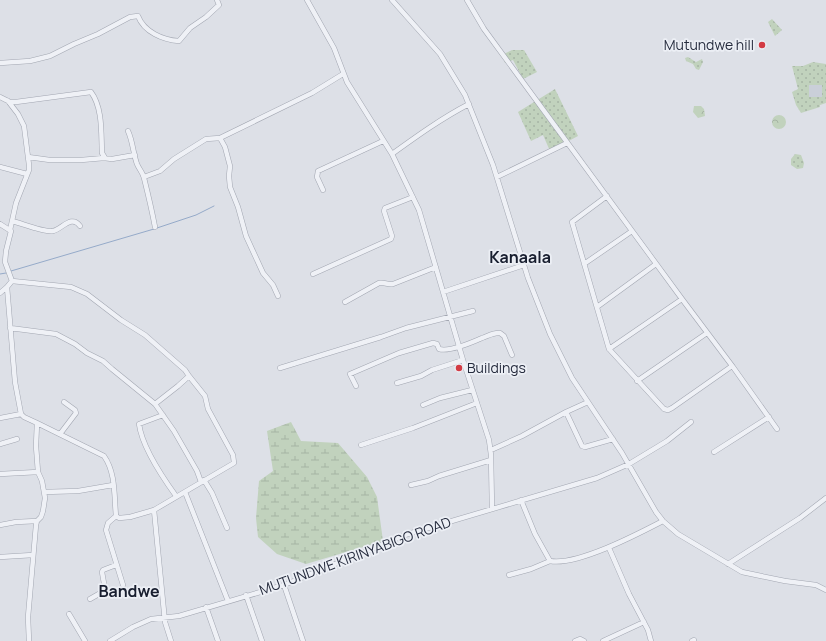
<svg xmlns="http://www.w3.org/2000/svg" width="826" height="641" viewBox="0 0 826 641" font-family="Manrope,sans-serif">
  <defs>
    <pattern id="grass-dots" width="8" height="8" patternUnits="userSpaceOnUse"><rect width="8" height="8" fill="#c1d2bd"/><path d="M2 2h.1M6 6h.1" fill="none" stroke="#a6b4a4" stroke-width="1.8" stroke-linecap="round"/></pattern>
    <pattern id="forest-crowns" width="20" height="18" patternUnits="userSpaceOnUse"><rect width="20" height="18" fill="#c1d2bd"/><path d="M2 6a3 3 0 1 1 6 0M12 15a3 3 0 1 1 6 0" fill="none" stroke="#a6b4a4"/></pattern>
    <pattern id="wetland-marsh" width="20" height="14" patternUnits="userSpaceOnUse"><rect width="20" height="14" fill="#c1d2bd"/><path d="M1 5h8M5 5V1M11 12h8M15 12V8" fill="none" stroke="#a6b4a4"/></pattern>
  </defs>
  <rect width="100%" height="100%" fill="#dde0e7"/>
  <path fill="#cacfd9" d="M809,85H822V97H809Z"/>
  <path fill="url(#grass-dots)" fill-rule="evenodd" d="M772,19L782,30L775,36L768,22Z
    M512,50H524L537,72L523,79L513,60L505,63L502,55Z
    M688,57L696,62L702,59L703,62L699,70L696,69L693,64L686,61L685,58Z
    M813,62L826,64V103L820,105V107L801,113L796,105L792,92L798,89L792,66H803ZM809,85H822V97H809Z
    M555,89L578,136L550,151L543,135L531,141L518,112Z
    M795,154L801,155L804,163L803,168L797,169L791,165V159Z"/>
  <path fill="url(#forest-crowns)" d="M694,106H701L704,109L705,116L698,118L693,112Z
    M772 122a7 7 0 1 1 14 0a7 7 0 1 1-14 0Z"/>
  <path fill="url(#wetland-marsh)" d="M291,422L301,441L338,443L367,477L377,497L383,541L306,564L277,554L258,537L256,518L259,481L273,471L267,431Z"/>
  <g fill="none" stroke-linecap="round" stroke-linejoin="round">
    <path stroke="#95aac9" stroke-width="1" d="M157,228L196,215L214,206
      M11,271L154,229
      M0,274L6,273"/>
    <g stroke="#a2a6b1" stroke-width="5.5">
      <path id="minor" d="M307,0L334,48L347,82L392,154L419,210L463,360L489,440L491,455L492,509
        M392,0L440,54L465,95L493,165L528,278L550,334L572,378L622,453L656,512L663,521L678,534L742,572L785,581L816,585L826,590
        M467,0L484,29L682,299L733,367L777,429
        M0,63L30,61L50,56L74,44L98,34L130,17L138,16C144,32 163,40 179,41L190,28L206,17L219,5L217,0
        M0,97L10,102H16L91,92C103,108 101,134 102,153L105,158
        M8,101L18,114L24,126L29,165V170L16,203L10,230
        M128,131C133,142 133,153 137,164C139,169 143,173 144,178C148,194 152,211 155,227
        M392,154C417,136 442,118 469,104
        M28,157L50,160H81L104,158L112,159L135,155
        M0,167L27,174
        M144,177L160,171L174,159L206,139L220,138
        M497,177L567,143
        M323,190L317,177L318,171L383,141
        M607,196L572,222L609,349
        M12,221C21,223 45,233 53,231C62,229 72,214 80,226
        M0,224L11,231L6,251L5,262L12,281
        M584,264L632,231
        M313,274L391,239L392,236L384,211L385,208L413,197
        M12,281L71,287L87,294L121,320L145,335L185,370L189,376L178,386L155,404
        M7,287L15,382L21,414L24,417L37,423L104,456C116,473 114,496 116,516L119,518L130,517L154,510L234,463L233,455L208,409L205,396L189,376
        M443,292L524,265
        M0,293L7,287L12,281
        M278,296L273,285L263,273L246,236L238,207L230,187L229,176L230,166L225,147L220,138L312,93L343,74
        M682,299L609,349L664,409L668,410L672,408L732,366
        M345,302L379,283C384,282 388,285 393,284L436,267
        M597,307L656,264
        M10,328L56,334L75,344L87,353L103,361L112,369L155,404L174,431L197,471L201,482
        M280,368L381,337L406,328L473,311
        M637,381L707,333
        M397,383L421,376L432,370L463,360
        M356,386L350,374L399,353L433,343L437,344L439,349C449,352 473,342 482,338C488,336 494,332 500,333L504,336L512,355
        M588,402L566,412L582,446L585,447L613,439
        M423,405L440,398L472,390
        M163,415L139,424C142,447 163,478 176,496
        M0,418L21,414
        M60,434L76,413L75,410L64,402
        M0,444L17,439
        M361,445L413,428L477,403
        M491,450L522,436L566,412
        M714,452L769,417
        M0,474L38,472
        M204,480L212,493L227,528
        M411,485L428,481L439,476L491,460
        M44,492L78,491L113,485
        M185,492L228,601
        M521,500L535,534L550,561C577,566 638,534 663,521
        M154,510L165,622L171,641
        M116,516L108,523L106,530L123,585
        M0,525L16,522L37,521
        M609,548L629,594L648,630L651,641
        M0,557L33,555
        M728,564L800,518L826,498
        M509,575L531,569L550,561
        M284,585L303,641
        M246,595L262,641
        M90,599L104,591L105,589L102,572L103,570L116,565
        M206,607L218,641
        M69,614L85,641
        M29,641L28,617L36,525L37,521L41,517L43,511L45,498L42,481L38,472L36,446L37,423
        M110,641L133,627L151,619L179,616L284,585L408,534L597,478L629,464L667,441L691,422
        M575,641L580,639L584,641
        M603,641L644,622
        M692,641L694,640"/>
    </g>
    <use href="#minor" stroke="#eff1f6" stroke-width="4.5"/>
  </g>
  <g fill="#d33b44" stroke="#eceff5" stroke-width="1.5">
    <circle cx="762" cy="45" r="4"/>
    <circle cx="459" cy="368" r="4"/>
  </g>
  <g text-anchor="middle" stroke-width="3.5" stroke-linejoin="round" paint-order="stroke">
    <g font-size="14" fill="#262c3e" stroke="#eceff5" text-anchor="end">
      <text x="754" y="50">Mutundwe hill</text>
      <text x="467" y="373" text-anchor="start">Buildings</text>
    </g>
    <g font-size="14" fill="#262c3e" stroke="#eceff5">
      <text transform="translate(355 556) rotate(-20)" y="5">MUTUNDWE KIRINYABIGO ROAD</text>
    </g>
    <g font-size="16" font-weight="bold" fill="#181e2f" stroke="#eceff5">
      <text x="520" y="263">Kanaala</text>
      <text x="129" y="597">Bandwe</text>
    </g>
  </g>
</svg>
